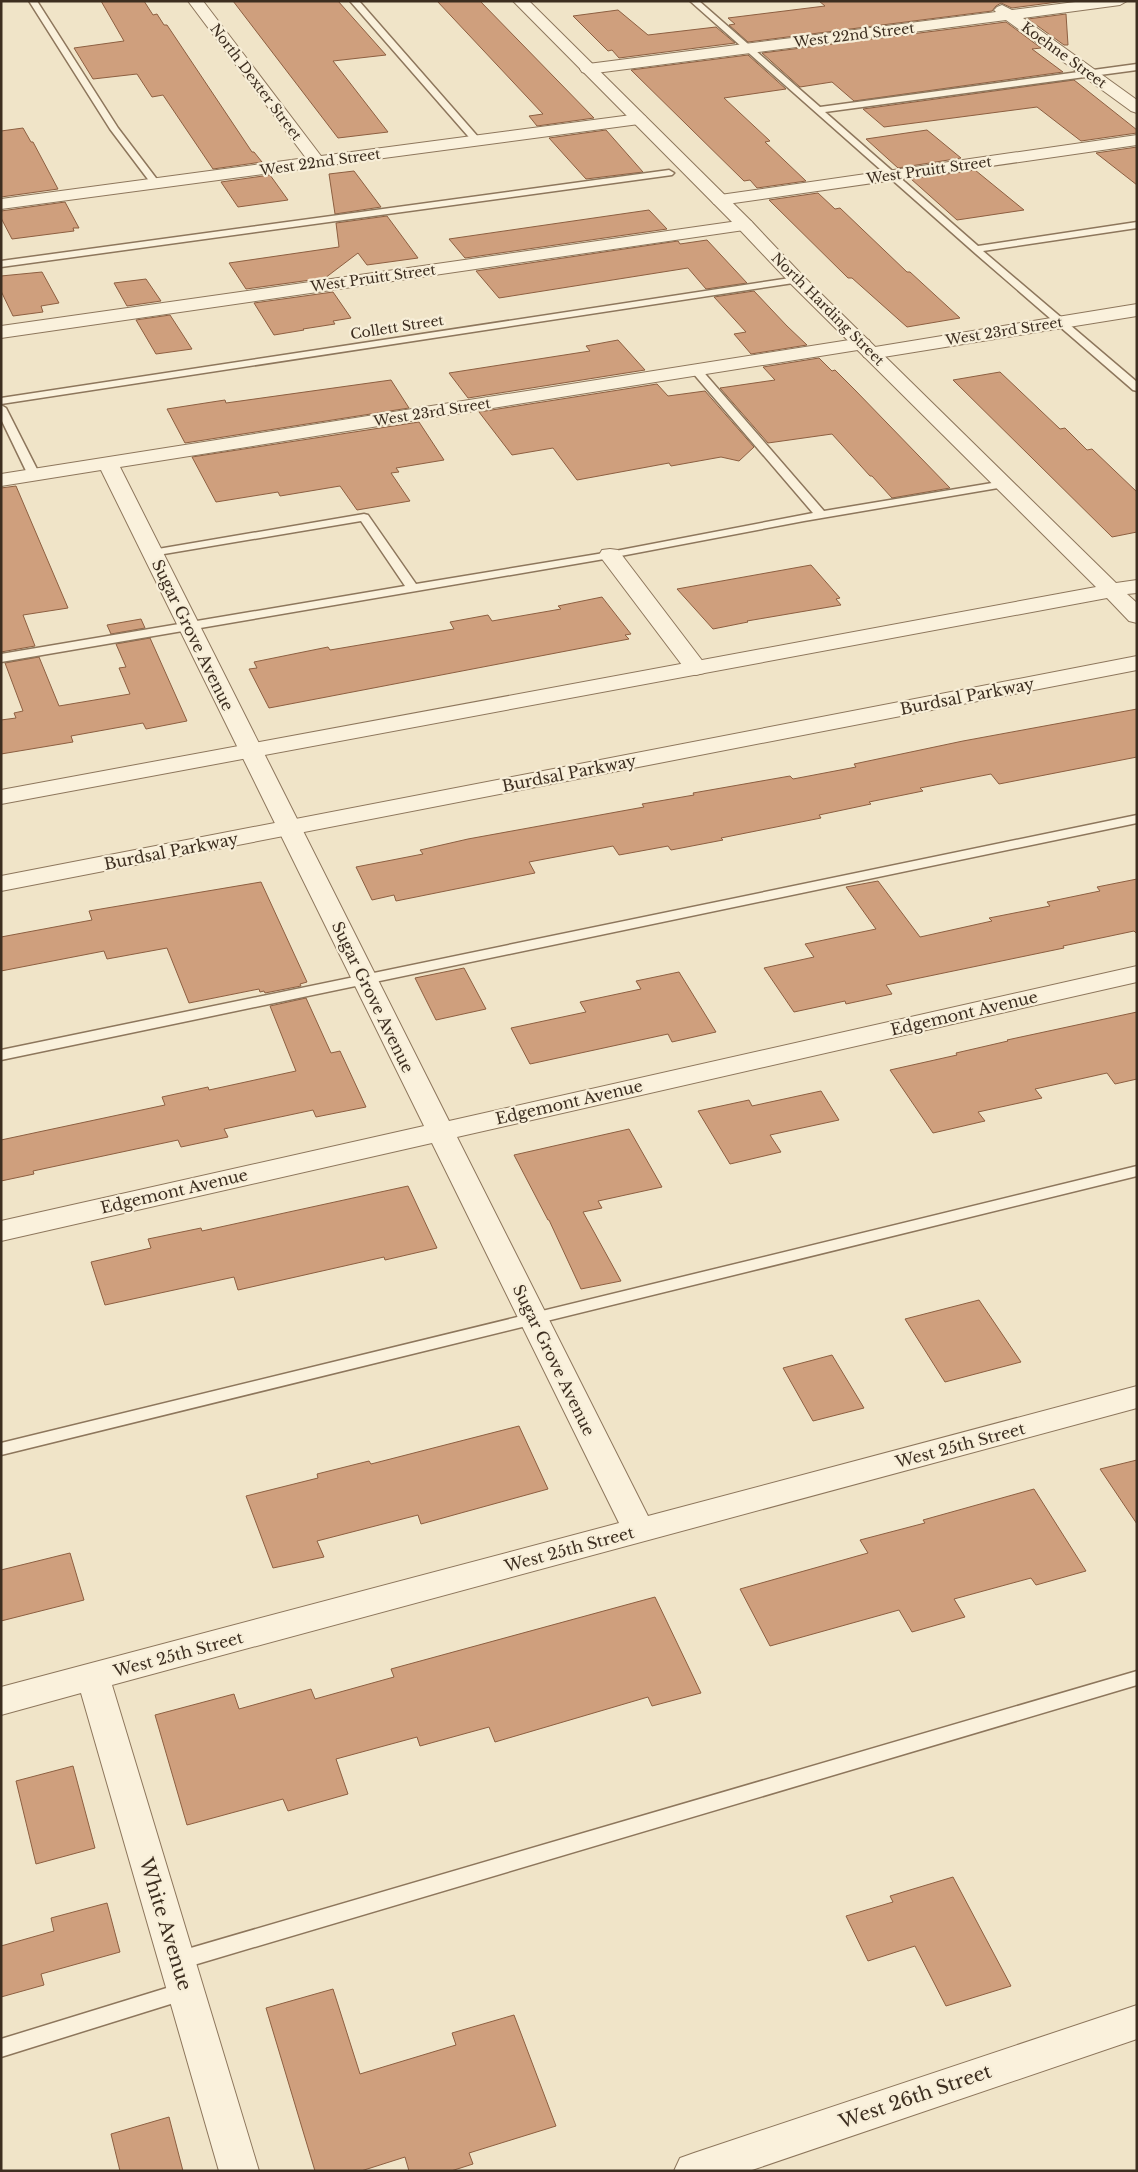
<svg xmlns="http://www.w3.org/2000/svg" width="1138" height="2172" viewBox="0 0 1138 2172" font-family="'Libre Baskerville',serif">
  <rect width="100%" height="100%" fill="#f0e4c8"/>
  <path fill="#cf9f7d" stroke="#8d5f41" d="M101,1H144L153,15L157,14L164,25H167L252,152H254L262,162L213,169L163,95L152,97L137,74L93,79L74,48L124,41Z
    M233,1H338L386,55L333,61L388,132L338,138Z
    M437,1H480L594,118L537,126L529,116L543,114Z
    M819,1H1065L1012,8L1001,3L996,6L992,11L748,42L729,25L735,24L728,18L825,6Z
    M618,10L648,35L716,27L735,43L619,58L612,50L608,51L573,16Z
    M1066,14L1068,45H1064L1028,19Z
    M1006,22L1041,48L1032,49L1063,72L854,101L832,82L800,87L762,53Z
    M748,55L786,89L724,98L770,141L765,142L806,181L757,188L750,180L744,181L631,70Z
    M1074,80L1137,130V133L1081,141L1037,107L884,127L863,109Z
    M23,128L31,142H33L58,189L1,197V131Z
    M606,130L643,172L586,179L549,138Z
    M927,130L961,158L898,168L866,139Z
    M1137,147V185L1096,153Z
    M975,170L1024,210L957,220L911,179Z
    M354,171L381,207L335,214L329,174Z
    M270,175L288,200L238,207L221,182Z
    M818,193L835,209L840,208L907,272H910L960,318L907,327L852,278H848L769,200Z
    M65,202L79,228H73L74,231L12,239L1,218V211Z
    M649,210L667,229L465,258L449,239Z
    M387,216L418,258L367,265L358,253L325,278L246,289L229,263L339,247L336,223Z
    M707,240L747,283L706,289L688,268L499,298L476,271L678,241L680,244Z
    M42,272L59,303L41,306L43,312L13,316L1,291V276Z
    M146,279L161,301L127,306L114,283Z
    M754,291L787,326L807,345L751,354L734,334L746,332L714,297Z
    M333,292L351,318L333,321L335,324L303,329L304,330L274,335L254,303Z
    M170,315L192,349L156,354L136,320Z
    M618,340L645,370L468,398L449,373L590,351L586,346Z
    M819,358L832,371L835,370L855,390L950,488L892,498L872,476H870L832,434L768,443L720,388L775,380L763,367Z
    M1000,372L1060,429L1065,428L1087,450L1092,449L1137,492V532L1112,537L953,380Z
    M391,380L409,408L185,443L167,409L225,400L226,403Z
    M657,384L668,396L705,391L754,447L739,461L721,457L671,466L669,463L577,480L553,448L512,455L479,412Z
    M419,422L444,460L396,468L399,472L391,473L410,501L357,510L340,486L280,496L278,492L216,502L192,457Z
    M16,486L68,608L23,615L35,646L1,652V488Z
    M811,565L840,598L836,599L841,605L747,621L748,622L713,629L677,589Z
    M602,597L631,634L625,635L629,639L269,708L249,669L257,668L254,662L328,647L330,650L454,629L450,622L488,615L492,621L561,609L558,606Z
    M141,619L145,628L111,634L107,625Z
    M150,638L187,721L146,729L143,723L71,736L73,742L1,754V720L16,718L14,713L23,711L5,663L39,657L59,706L130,694L119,668L126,667L116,644Z
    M1137,709V757L999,784L991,774L920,788L923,791L869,802L871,804L819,815L821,818L721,838L723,840L671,850L668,846L619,855L613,846L529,862L535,873L396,901L394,895L372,900L356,867L423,854L420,850L468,839L644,807L642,804L694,795L693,793L790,776L793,779L856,767L854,764L963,741Z
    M1137,879V934L1134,931L1063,946L1064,948L886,985L892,994L846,1004L845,1001L794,1012L764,968L814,957L805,944L876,929L846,887L878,881L920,937L992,921L989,918L1050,906L1047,902L1100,891L1097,887Z
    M261,882L307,982L300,984L301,986L265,993L264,991L260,992L259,989L189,1003L167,948L107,959L104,951L1,971V937L92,920L89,911Z
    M464,968L486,1009L436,1020L415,978Z
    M679,972L716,1032L672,1042L668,1034L530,1064L511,1028L586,1012L580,1002L641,989L636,981Z
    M306,998L331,1053L340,1051L366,1107L316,1117L313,1110L224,1129L228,1137L181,1147L178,1140L33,1171L34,1174L1,1181V1140L165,1105L162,1097L208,1087L209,1090L296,1071L270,1006Z
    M1137,1012V1079L1115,1084L1107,1073L1035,1089L1042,1098L978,1112L985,1121L933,1133L890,1070L957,1055L956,1053L1008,1041L1007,1040Z
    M821,1091L839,1120L770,1135L781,1152L730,1164L698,1111L749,1100L752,1106Z
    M629,1129L662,1187L598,1201L602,1208L583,1212L621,1281L581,1289L549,1220H548L514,1155Z
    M408,1186L437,1248L385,1260L384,1257L238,1290L234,1277L105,1305L91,1262L151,1248L148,1239L201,1228L202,1231Z
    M979,1300L1021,1362L945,1382L905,1319Z
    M832,1355L864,1408L813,1421L783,1368Z
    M519,1426L548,1489L421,1524L418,1515L317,1541L324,1557L273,1568L246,1496L318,1478L317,1474L369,1461L371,1464Z
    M1137,1460V1524L1100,1469Z
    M1034,1489L1086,1571L1036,1585L1031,1578L954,1599L965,1617L912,1632L899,1610L770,1646L740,1589L868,1553L860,1540L925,1523L923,1520Z
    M70,1553L84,1600L1,1621V1570Z
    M655,1597L701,1693L652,1706L648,1697L495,1742L489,1727L420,1746L417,1737L336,1759L348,1794L288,1811L283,1799L187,1825L155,1715L234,1694L239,1709L311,1689L315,1699L394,1677L391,1669Z
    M73,1766L95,1848L36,1864L16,1781Z
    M953,1877L1011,1986L946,2006L915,1946L868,1961L846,1916L893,1902L890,1896Z
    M107,1903L120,1952L41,1974L44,1985L1,1997V1946L54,1931L51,1918Z
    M333,1989L360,2074L456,2045L452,2033L514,2015L556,2126L469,2153L473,2164L451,2171H409L405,2157L361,2171H315L266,2008Z
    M169,2117L183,2171H120L111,2134Z"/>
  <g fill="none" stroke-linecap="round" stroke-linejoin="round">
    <g stroke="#8d765c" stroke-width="3">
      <path id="service" d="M29,1H37L118,128L159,182V186H153L110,129Z
        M350,1H359L480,139V143H474Z
        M690,1H699L820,107L1137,64V70L825,112L978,246L1137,222V228L983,251L1137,382V391L1133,390L976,254Z
        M669,170L674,173L672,175L1,267V261Z
        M797,277L800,278V282L1,404V398Z
        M696,367L700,368L824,511L1004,481L1010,484L1004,487L804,521L610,558L1,662V654L405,586L361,521L152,556L148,555L146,553L152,550L364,514L368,515L416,584L610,552L813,513L692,372L691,370L692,368Z
        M1,405L6,408L40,475L38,477H30L28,475L1,419Z
        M1137,815V823L1,1060V1050Z
        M1137,1166V1176L1,1455V1443Z
        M1137,1671V1685L177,1970L170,1967L167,1961L170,1955L177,1952Z
        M186,1982L193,1985L196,1991L193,1997L1,2057V2039Z"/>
    </g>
    <g stroke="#8d765c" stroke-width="2">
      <path id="minor" d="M188,1H203L321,156L639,114L645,116L647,119L645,122L639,124L1,209V199L306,158Z
        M1083,1H1127L1120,5L1023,18L1137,100V113L1131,111L1006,20L588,74L582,72L580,69L582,66L588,64L996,12L994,10L997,7L1002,5L1012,10Z
        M1137,135V145L720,205L714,204L711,200L714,196L720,195Z
        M745,220L751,221L754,225L751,229L1,338V326Z
        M1137,304V316L871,359L864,357L862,353L864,349L120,467L449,1121L1137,966V982L457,1137L648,1516L1137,1386V1408L112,1685L259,2171H219L81,1693L1,1715V1687L619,1523L432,1143L1,1241V1221L424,1126L101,470L1,486V474L862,338L869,340L871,344L869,348Z
        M610,549L618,550L704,663L707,668L704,673L696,675L688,673L599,555L602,550Z
        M1137,2005V2039L749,2171H674L680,2158L694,2153Z"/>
    </g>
    <g stroke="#8d765c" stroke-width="2">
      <path id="tertiary" d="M513,1H529L751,221L803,276L1116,583L1137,580V593L1127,594L1137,603V623L1129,621L1107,598L1,804V790L1096,587L791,284L739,229Z
        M1137,656V670L1,891V876Z"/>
    </g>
    <use href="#service" fill="#faf1dc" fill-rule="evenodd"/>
    <use href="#minor" fill="#faf1dc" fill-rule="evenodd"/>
    <use href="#tertiary" fill="#faf1dc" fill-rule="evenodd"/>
  </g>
  <g text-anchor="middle" stroke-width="4.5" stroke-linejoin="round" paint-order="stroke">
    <g font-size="14" fill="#3d2e20" stroke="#f7eed8">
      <text transform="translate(854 35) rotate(-7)" y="5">West 22nd Street</text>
      <text transform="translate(1064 55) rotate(36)" y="5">Koehne Street</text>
      <text transform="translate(256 82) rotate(53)" y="5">North Dexter Street</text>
      <text transform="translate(320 162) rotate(-8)" y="5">West 22nd Street</text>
      <text transform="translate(929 170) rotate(-8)" y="5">West Pruitt Street</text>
      <text transform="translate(373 278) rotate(-8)" y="5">West Pruitt Street</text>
      <text transform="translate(828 309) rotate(45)" y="5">North Harding Street</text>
      <text transform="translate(397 327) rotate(-9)" y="5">Collett Street</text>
      <text transform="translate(1004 331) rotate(-9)" y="5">West 23rd Street</text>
      <text transform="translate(432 412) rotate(-9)" y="5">West 23rd Street</text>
    </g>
    <g font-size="16" fill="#3d2e20" stroke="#f7eed8">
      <text transform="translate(193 635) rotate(64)" y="6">Sugar Grove Avenue</text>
      <text transform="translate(967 696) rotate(-11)" y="6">Burdsal Parkway</text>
      <text transform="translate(569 773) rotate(-11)" y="6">Burdsal Parkway</text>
      <text transform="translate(171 851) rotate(-11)" y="6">Burdsal Parkway</text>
      <text transform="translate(373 997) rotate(64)" y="6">Sugar Grove Avenue</text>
      <text transform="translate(964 1013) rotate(-13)" y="6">Edgemont Avenue</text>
      <text transform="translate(569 1102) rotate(-13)" y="6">Edgemont Avenue</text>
      <text transform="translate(174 1191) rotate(-13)" y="6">Edgemont Avenue</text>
      <text transform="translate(554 1360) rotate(64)" y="6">Sugar Grove Avenue</text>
      <text transform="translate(960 1445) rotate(-15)" y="6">West 25th Street</text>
      <text transform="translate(569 1549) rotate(-15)" y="6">West 25th Street</text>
      <text transform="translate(178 1654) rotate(-15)" y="6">West 25th Street</text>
    </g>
    <g font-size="19" fill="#3d2e20" stroke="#f7eed8">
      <text transform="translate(166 1924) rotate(73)" y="7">White Avenue</text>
      <text transform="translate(915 2096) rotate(-19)" y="7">West 26th Street</text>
    </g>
  </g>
  <rect width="1138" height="2172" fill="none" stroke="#3d2e20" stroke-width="5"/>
</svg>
